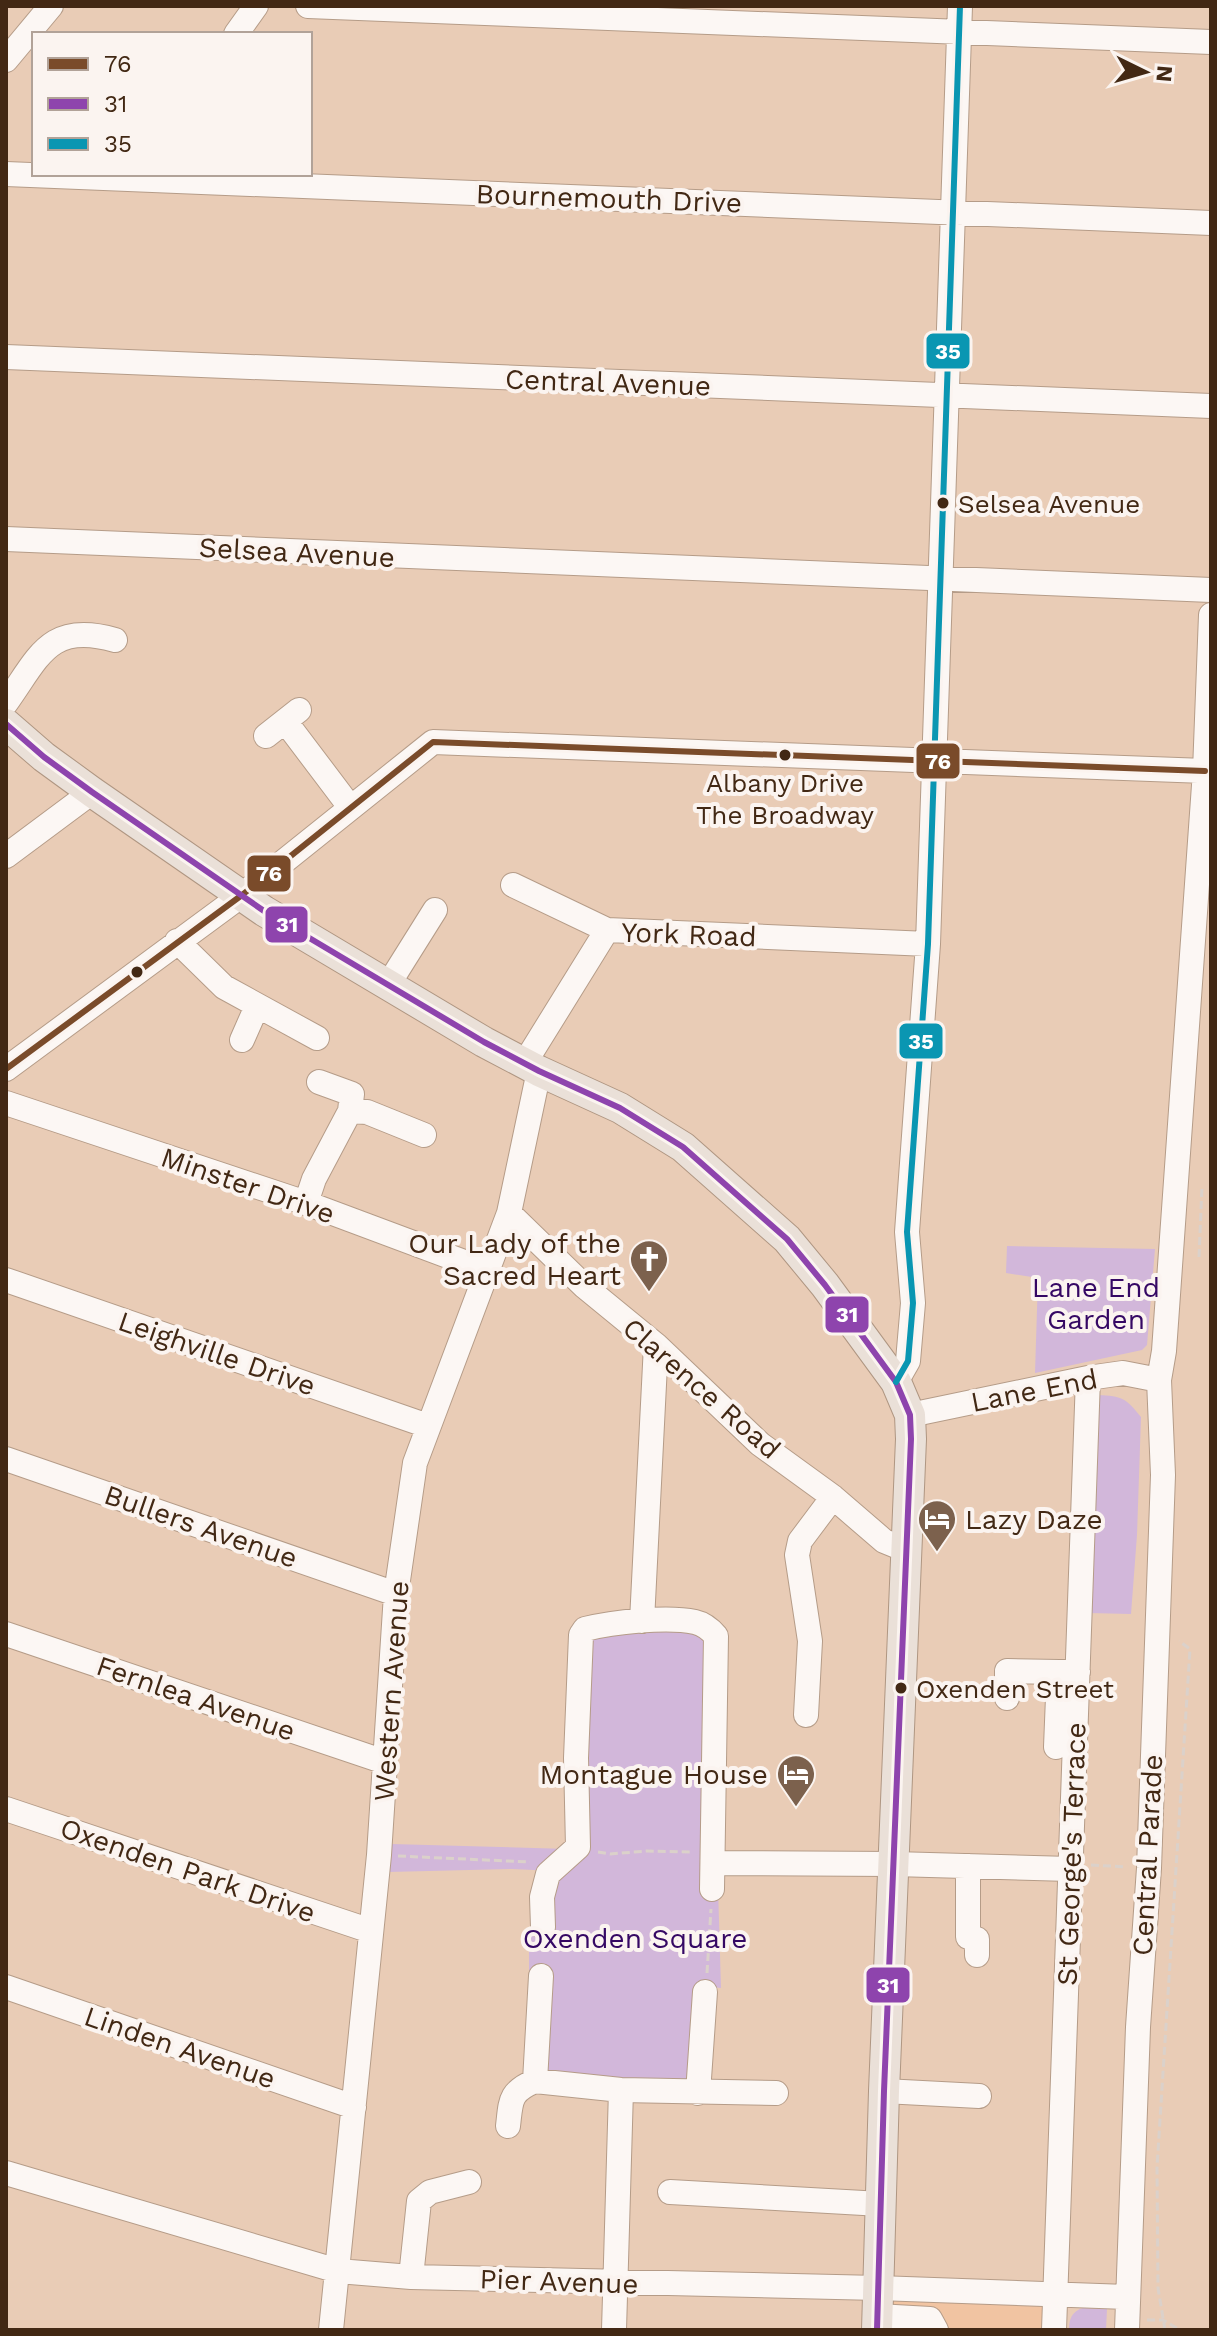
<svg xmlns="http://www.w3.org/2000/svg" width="1217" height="2336" viewBox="0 0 1217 2336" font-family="'Work Sans',sans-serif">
  <rect width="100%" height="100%" fill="#e9ccb6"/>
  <path fill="#f1c4a2" d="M892,2301L1051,2305L1050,2330H890Z"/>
  <path fill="#d2b7da" d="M1007,1246L1155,1249L1147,1345L1142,1350L1035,1373L1038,1278L1006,1273Z
    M1098,1395C1122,1396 1126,1398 1141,1417L1137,1535L1131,1614L1088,1613Z
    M643,1630L691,1632L703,1637L711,1653L721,1988L711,1987L692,2080L681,2085L542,2070L529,1978V1929L552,1923L555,1871L512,1869L388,1872L391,1844L569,1849L589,1639Z
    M1083,2308L1107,2309L1106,2330H1069C1069,2319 1072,2311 1083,2308Z"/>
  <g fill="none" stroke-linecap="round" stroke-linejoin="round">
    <g stroke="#b59c88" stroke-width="26">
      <path id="minor" d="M308,6L1211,42
        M236,34L256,6
        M6,60L51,6
        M6,174L1211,223
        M6,357L1211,406
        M6,539L1211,590
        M6,703C39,657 49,621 115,640
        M285,721L350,807
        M266,736L299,710
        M6,856L92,792
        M513,885L607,930
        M177,941L224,987L317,1038
        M388,985L435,910
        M242,1040L257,1006
        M524,1064L607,930L928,944
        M6,1069L242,895L433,742L1205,771
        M319,1082L352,1094L350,1111
        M6,1103L306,1203L488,1271
        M306,1203L314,1179L350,1111L367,1112L424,1135
        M509,1213L584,1286L656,1345L760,1444L833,1497L884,1541L906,1550
        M6,1280L428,1426
        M896,1382L908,1361L913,1303L907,1232L928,944L960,6
        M910,1415L1088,1378L1123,1373L1159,1380
        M6,1459L396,1594
        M642,1621L656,1345
        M6,1634L385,1762
        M1007,1698V1671L1059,1672
        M806,1715L810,1641L797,1555L800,1541L833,1497
        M1056,1747L1059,1672H1078
        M6,1809L371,1931
        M714,1863L894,1864L1070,1869
        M968,1866V1937L977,1939V1955
        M543,1927L542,1897L548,1874L578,1847L576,1758L581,1635L585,1629C613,1622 667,1616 695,1622C704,1624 710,1629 716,1636L712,1889
        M541,1976L535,2081L621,2090L776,2093
        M6,1987L354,2107
        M884,2091L979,2096
        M698,2093L705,1992
        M508,2126C511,2101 509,2092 535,2081
        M6,2173L338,2271L411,2277L878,2288L1127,2297
        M670,2192L881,2204
        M411,2277L419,2201L430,2192L469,2182
        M877,2316L930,2319L936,2330
        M331,2330L379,1855L396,1594L415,1463L509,1213L539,1071
        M614,2330L621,2090
        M1054,2330L1088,1378
        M1127,2330L1138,2027L1149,1868L1163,1475L1159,1380L1164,1351L1205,771L1211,615"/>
    </g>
    <g stroke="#af9682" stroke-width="32">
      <path id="major" d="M6,724L44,757L92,792L264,911L484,1042L539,1071L620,1108L683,1147L787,1239L825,1285L896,1382L910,1415L911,1439L884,2091L877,2330"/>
    </g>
    <path stroke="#dbd1ca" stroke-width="3" stroke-dasharray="8 4" stroke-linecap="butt" d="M1199,1257L1202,1186
      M598,1852L610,1854L647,1851L690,1852
      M398,1856L530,1862
      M1091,1865L1127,1867
      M707,1973L711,1909
      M1147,2320H1163L1180,2330
      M1165,2330L1158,2288L1157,2167L1190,1649L1179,1641"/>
    <use href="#minor" stroke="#fcf7f4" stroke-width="24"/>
    <use href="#major" stroke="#eae0d8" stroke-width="30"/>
    <g stroke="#fbf4f0" stroke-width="12">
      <path id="bus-1" d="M6,1069L242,895L433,742L1205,771"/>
    </g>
    <g stroke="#fbf4f0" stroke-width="12">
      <path id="bus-2" d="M6,724L44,757L92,792L264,911L484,1042L539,1071L620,1108L683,1147L787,1239L825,1285L896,1382L910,1415L911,1439L884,2091L877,2330"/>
    </g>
    <g stroke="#fbf4f0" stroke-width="12">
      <path id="bus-3" d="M896,1382L908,1361L913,1303L907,1232L928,944L960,6"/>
    </g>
    <use href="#bus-1" stroke="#7a4b2a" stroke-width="6"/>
    <use href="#bus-2" stroke="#8e44ad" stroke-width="6"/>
    <use href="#bus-3" stroke="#0a96b2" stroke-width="6"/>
  </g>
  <defs>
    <g id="church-pin" transform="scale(2)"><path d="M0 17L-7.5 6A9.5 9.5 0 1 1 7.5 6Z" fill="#7c614d" stroke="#fbf4f0"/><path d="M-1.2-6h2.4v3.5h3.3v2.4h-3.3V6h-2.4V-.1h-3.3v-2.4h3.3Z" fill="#fff"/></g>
    <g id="hotel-pin" transform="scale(2)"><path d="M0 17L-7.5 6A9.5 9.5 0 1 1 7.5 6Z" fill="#7c614d" stroke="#fbf4f0"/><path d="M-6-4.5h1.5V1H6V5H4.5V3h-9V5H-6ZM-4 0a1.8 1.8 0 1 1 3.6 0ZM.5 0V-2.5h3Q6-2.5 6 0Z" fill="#fff"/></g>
  </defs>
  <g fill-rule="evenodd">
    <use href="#church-pin" x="649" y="1259"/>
    <use href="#hotel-pin" x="937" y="1519"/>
    <use href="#hotel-pin" x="796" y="1774"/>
  </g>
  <g fill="#422814" stroke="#fbf4f0" stroke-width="3">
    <circle cx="943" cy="503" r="7"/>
    <circle cx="785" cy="755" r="7"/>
    <circle cx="137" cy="972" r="7"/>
    <circle cx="901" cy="1688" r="7"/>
  </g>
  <g text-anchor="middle" stroke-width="8" stroke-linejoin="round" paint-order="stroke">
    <g font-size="26" fill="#422814" stroke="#fbf4f0" text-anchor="start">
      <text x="958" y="513">Selsea Avenue</text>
      <text x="785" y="792" text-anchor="middle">Albany Drive<tspan x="785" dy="32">The Broadway</tspan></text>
      <text x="916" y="1698">Oxenden Street</text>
    </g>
    <g font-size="28" fill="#422814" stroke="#fbf4f0">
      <text transform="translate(609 198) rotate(2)" y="10">Bournemouth Drive</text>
      <text transform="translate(608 382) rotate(2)" y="10">Central Avenue</text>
      <text transform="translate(297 552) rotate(3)" y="10">Selsea Avenue</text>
      <text transform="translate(689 934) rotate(2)" y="10">York Road</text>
      <text transform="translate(248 1185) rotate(19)" y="10">Minster Drive</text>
      <text transform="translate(217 1353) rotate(19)" y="10">Leighville Drive</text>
      <text transform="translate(702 1388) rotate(41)" y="10">Clarence Road</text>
      <text transform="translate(1034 1390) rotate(-11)" y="10">Lane End</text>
      <text transform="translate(201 1526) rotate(19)" y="10">Bullers Avenue</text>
      <text transform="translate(391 1691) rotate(-86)" y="10">Western Avenue</text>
      <text transform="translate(196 1698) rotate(19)" y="10">Fernlea Avenue</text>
      <text transform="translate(1071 1854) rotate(-88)" y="10">St George's Terrace</text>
      <text transform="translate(1147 1855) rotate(-87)" y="10">Central Parade</text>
      <text transform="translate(188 1870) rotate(19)" y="10">Oxenden Park Drive</text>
      <text transform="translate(180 2047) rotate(19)" y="10">Linden Avenue</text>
      <text transform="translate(559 2281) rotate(2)" y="10">Pier Avenue</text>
    </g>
    <g font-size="28" fill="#422814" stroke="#fbf4f0" text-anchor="end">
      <text x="621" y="1253">Our Lady of the<tspan x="621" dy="32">Sacred Heart</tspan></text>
      <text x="965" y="1529" text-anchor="start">Lazy Daze</text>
      <text x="768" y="1784">Montague House</text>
    </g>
    <g font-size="28" fill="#350864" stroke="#fbf4f0">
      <text x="1096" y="1297">Lane End<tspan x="1096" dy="32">Garden</tspan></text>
      <text x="635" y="1948">Oxenden Square</text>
    </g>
  </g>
  <g stroke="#fbf4f0" stroke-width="3">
    <rect x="925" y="332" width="46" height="38" rx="8" fill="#0a96b2"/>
    <rect x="915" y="742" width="46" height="38" rx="8" fill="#7a4b2a"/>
    <rect x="246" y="854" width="46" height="39" rx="8" fill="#7a4b2a"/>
    <rect x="264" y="905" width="45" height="39" rx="8" fill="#8e44ad"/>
    <rect x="898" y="1022" width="46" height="38" rx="8" fill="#0a96b2"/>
    <rect x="824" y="1295" width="46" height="39" rx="8" fill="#8e44ad"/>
    <rect x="865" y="1966" width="46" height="38" rx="8" fill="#8e44ad"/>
  </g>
  <g font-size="22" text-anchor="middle" font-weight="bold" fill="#fff">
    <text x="948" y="359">35</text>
    <text x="938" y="769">76</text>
    <text x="269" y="881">76</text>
    <text x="287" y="932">31</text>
    <text x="921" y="1049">35</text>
    <text x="847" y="1322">31</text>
    <text x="888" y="1993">31</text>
  </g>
  <rect width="1217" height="2336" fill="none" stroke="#422814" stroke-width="16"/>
  <rect x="32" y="32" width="280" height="144" fill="#fbf4f0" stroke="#b1a298" stroke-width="2"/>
  <rect x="48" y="58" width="40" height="12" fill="#7a4b2a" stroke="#b1a298" stroke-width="2"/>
  <text x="104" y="72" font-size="24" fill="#422814">76</text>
  <rect x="48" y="98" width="40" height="12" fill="#8e44ad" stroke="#b1a298" stroke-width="2"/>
  <text x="104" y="112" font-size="24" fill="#422814">31</text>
  <rect x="48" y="138" width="40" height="12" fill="#0a96b2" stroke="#b1a298" stroke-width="2"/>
  <text x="104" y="152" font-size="24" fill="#422814">35</text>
  <g transform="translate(1145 72) rotate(95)" stroke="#fbf4f0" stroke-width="6" paint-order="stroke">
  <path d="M0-6L14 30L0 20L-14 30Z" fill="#422814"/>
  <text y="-12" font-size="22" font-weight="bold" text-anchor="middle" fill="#422814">N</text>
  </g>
</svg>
